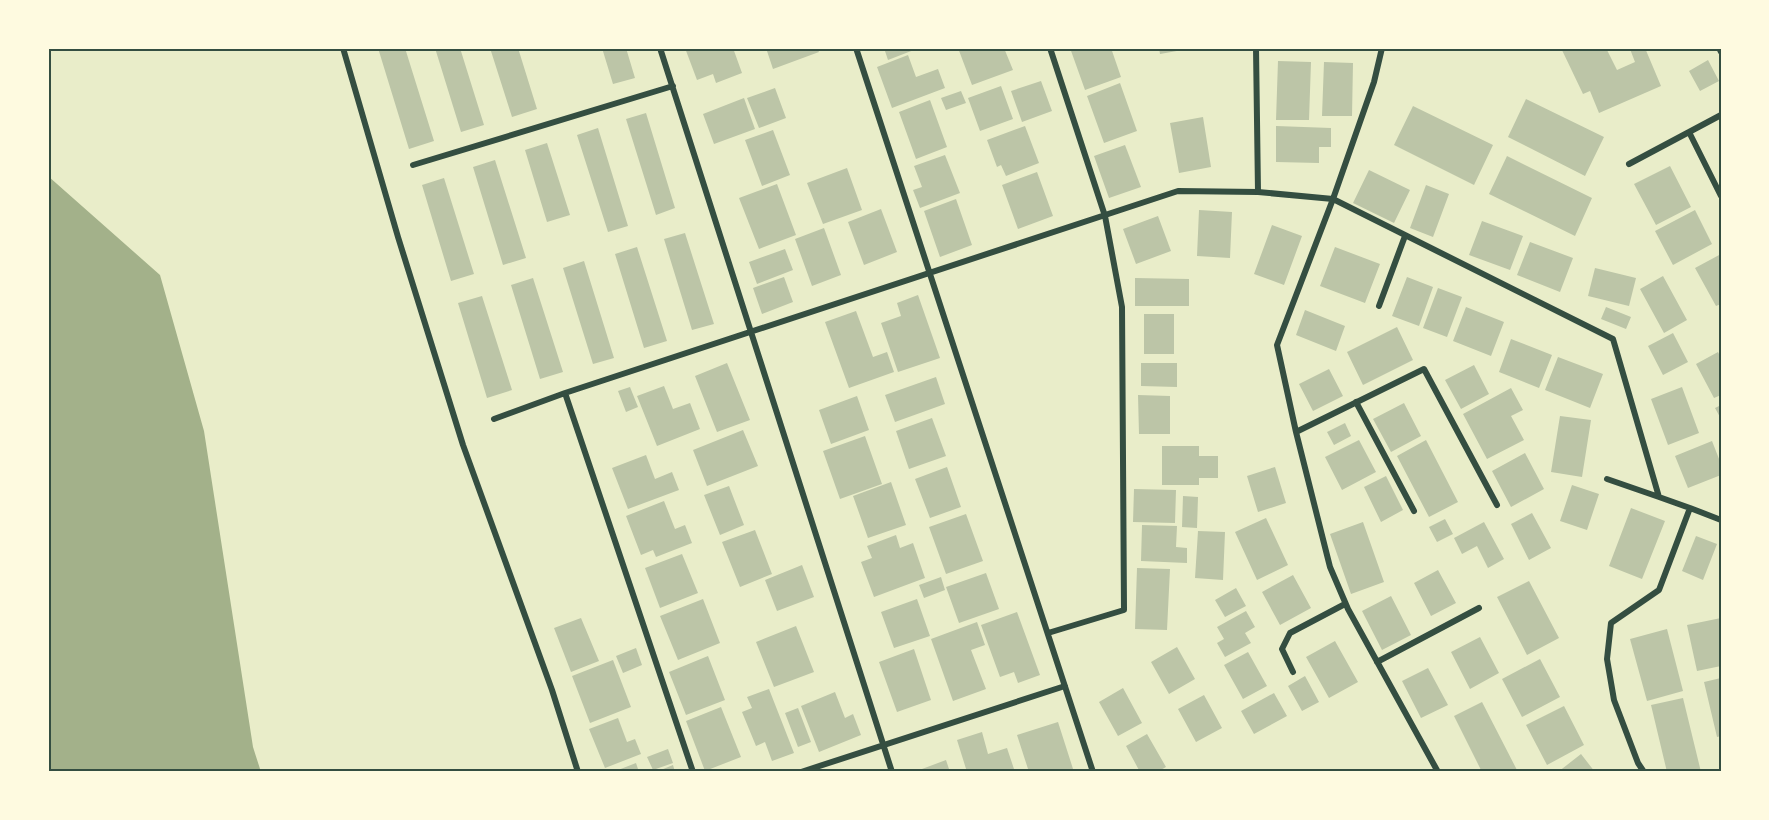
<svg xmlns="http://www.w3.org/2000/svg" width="1769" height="820" viewBox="0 0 1769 820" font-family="'PT Sans Narrow',sans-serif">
  <rect width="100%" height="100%" fill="#e9edc9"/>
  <path fill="#a3b18a" d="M48,176L160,275L204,431L253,747L261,772H48Z"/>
  <path fill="#bcc5a7" d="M378,48H405L434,141L409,149Z
    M435,48H460L484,125L461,132Z
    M490,48H518L537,109L512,117Z
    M602,48H626L635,78L613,84Z
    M685,48H733L742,73L716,83L713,74L697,80Z
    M766,48H817L819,52L773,69Z
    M884,48H919L888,60Z
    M958,48H1004L1013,70L972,85Z
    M1070,48H1111L1121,77L1085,90Z
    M1159,48H1188V49L1160,54Z
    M1561,48H1606L1617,70L1635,62L1630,49L1645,48L1661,86L1599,113L1590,91L1583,94Z
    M908,55L916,77L938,69L945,88L892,108L877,67Z
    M1708,60L1719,81L1700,91L1689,71Z
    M1278,61L1311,62L1309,120H1276Z
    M1324,62L1353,63L1352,116H1322Z
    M1041,81L1052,111L1022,122L1011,91Z
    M1120,83L1137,131L1104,143L1087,96Z
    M1001,86L1013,119L980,131L968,98Z
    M775,88L786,118L759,128L747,98Z
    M961,91L966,103L946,110L941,98Z
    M744,98L755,129L714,144L703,114Z
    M1526,99L1604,137L1585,176L1508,137Z
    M930,100L947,147L916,159L899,112Z
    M1413,106L1493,145L1474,185L1394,145Z
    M646,113L675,208L656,215L626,119Z
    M1203,117L1211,167L1179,173L1170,123Z
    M1025,126L1039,163L1006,176L1001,165L997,167L987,140Z
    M1276,126L1331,128V147H1319V163L1276,162Z
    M598,128L628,226L608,232L577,135Z
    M773,130L790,175L762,186L745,140Z
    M547,143L570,215L547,222L525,150Z
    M1125,145L1141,187L1109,198L1094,156Z
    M945,155L960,193L920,208L913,190L922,187L914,166Z
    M1507,156L1592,198L1575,236L1489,194Z
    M495,160L526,258L503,265L473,167Z
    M1670,166L1691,207L1656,225L1634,184Z
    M847,168L862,210L823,224L807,183Z
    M1369,170L1410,190L1394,223L1353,203Z
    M1037,172L1053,216L1018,229L1002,185Z
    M444,178L474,274L451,281L422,185Z
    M777,184L796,235L759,249L739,198Z
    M1426,185L1449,194L1433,237L1410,228Z
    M956,199L972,245L940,257L924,211Z
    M881,209L897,252L864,265L848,222Z
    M1199,210L1232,212L1230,258L1197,256Z
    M1695,210L1712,244L1673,265L1655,231Z
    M1158,216L1171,251L1136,264L1123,229Z
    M1482,221L1523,236L1510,270L1469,255Z
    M1272,225L1302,236L1284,285L1254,274Z
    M824,228L841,275L812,286L795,239Z
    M685,233L714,324L692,330L664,239Z
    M1530,242L1573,258L1560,292L1517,275Z
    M637,247L667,341L644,348L615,254Z
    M1335,247L1380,264L1365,303L1320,286Z
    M785,249L793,270L757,284L749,262Z
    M1721,254V304L1716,306L1695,268Z
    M584,261L614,358L593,364L563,268Z
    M1595,268L1636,278L1629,306L1588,296Z
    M1663,276L1687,320L1664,333L1640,289Z
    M784,277L793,302L762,314L753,288Z
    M1407,277L1433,287L1419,326L1392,316Z
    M533,278L563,372L540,379L511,285Z
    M1135,278L1189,279V306H1135Z
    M1438,288L1462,297L1447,337L1423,328Z
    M918,295L940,358L898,372L881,323L901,316L897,303Z
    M482,296L512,390L487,398L458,303Z
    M1466,307L1504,322L1491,356L1453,341Z
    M1606,307L1631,317L1626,329L1601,319Z
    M1305,310L1345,326L1336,351L1296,335Z
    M856,311L873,357L887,352L894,372L849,388L825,322Z
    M1144,314H1174V354H1144Z
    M1397,327L1413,360L1363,385L1347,352Z
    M1673,333L1688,362L1663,375L1648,346Z
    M1511,339L1552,355L1539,388L1499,372Z
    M1718,352L1721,358V395L1714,398L1696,364Z
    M1558,357L1603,374L1590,408L1545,390Z
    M727,363L750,420L717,432L695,376Z
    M1141,363H1177V387L1141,386Z
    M1474,365L1489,394L1461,409L1445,380Z
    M1329,369L1343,396L1313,411L1299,384Z
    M936,377L945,404L895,422L885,395Z
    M664,386L673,409L690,403L700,429L657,446L637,396Z
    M630,387L638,407L626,412L618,391Z
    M1682,387L1699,433L1668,445L1651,399Z
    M1511,388L1523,410L1511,416L1524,440L1487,459L1463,414Z
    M1138,395L1170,396V434H1139Z
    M857,396L869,430L831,444L819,410Z
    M1404,403L1421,436L1391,452L1373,419Z
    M1721,405V419L1715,408Z
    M1560,416L1591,420L1582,477L1551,472Z
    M932,418L946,456L909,469L896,431Z
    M1345,423L1351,436L1334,445L1327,432Z
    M743,430L758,466L707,486L693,450Z
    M865,436L882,484L840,499L823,451Z
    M1359,440L1376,472L1342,490L1325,457Z
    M1426,440L1458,502L1429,517L1397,456Z
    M1712,441L1721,464V475L1688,488L1675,456Z
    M1162,446H1199V456H1218V478H1199V485H1162Z
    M1525,453L1544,489L1511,507L1492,471Z
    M646,455L655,479L672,472L679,490L628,509L612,468Z
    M947,467L961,507L930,518L915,479Z
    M1275,467L1286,503L1258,512L1247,476Z
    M1386,476L1403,510L1381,522L1364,487Z
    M891,482L906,525L868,538L853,496Z
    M1572,485L1599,494L1587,530L1560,521Z
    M729,486L744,525L720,535L704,495Z
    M1134,489L1176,490L1175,523L1133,522Z
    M1183,496L1198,497L1197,528L1182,527Z
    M664,501L675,529L685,525L692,543L656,557L653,550L641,555L626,516Z
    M1631,508L1665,521L1642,579L1609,566Z
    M1532,513L1551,548L1529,560L1511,524Z
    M966,514L983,561L946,574L929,527Z
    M1266,518L1288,565L1257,580L1235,532Z
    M1445,519L1453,534L1437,542L1429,527Z
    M1363,522L1384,582L1351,594L1330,534Z
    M1484,522L1504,559L1488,568L1477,546L1462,554L1454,538Z
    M1142,525L1177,526L1176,547L1187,548V563L1141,561Z
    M755,530L772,574L740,587L722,542Z
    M1198,531L1225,532L1223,580L1195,578Z
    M896,535L900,548L913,543L925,578L874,597L861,562L872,558L867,546Z
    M1696,536L1717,544L1703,580L1682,571Z
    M682,554L698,593L660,608L645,568Z
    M802,565L814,597L777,611L765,580Z
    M1137,568L1170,569L1167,630L1135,629Z
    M1438,570L1456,603L1431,616L1414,583Z
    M986,573L999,609L959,623L946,587Z
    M1293,575L1311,608L1280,625L1262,592Z
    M941,577L945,590L924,598L919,585Z
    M1529,581L1559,638L1527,655L1497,597Z
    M1236,588L1246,606L1225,617L1215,600Z
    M1391,596L1411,635L1382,650L1362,611Z
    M703,599L720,643L678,660L660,616Z
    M917,599L930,636L894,648L881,612Z
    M1246,611L1255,627L1245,633L1251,643L1225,657L1217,643L1224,639L1217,627Z
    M1017,612L1040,675L1018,683L1014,672L1000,677L981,625Z
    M581,618L599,661L571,672L554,628Z
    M1721,618V666L1697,671L1687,625Z
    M977,622L985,645L971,650L986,689L953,701L931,639Z
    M796,626L814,672L774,687L756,642Z
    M1667,629L1683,691L1647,701L1630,639Z
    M1480,637L1499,673L1470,689L1451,652Z
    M1335,641L1358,682L1329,698L1306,657Z
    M1177,647L1195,679L1169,694L1151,662Z
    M636,648L642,665L623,673L616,656Z
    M914,649L931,700L897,712L879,662Z
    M1248,652L1267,686L1243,699L1224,665Z
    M708,656L725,700L686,715L669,672Z
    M1540,659L1560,697L1522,717L1502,679Z
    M613,660L631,707L590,723L572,676Z
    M1428,668L1448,705L1421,718L1402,681Z
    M1305,676L1319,702L1302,711L1288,686Z
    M1721,678V736L1717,737L1704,682Z
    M1123,688L1142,723L1118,736L1099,702Z
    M769,689L794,753L772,761L765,742L756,746L742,712L752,708L747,697Z
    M835,692L845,718L853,714L861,735L819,752L801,706Z
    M1274,693L1287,716L1254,734L1241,711Z
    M1204,695L1222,728L1196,742L1178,709Z
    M1683,698L1701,772H1667L1651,705Z
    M1482,702L1518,772H1482L1454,716Z
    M1564,706L1584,745L1547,765L1526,725Z
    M721,707L741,757L705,771L686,721Z
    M798,708L811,742L798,747L785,713Z
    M618,718L627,742L635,739L641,754L605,768L589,729Z
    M1058,722L1074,772H1029L1017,735Z
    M982,732L988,754L1007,748L1015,772H967L957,740Z
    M1147,734L1166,767L1157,772H1140L1126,746Z
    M668,749L673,763L653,770L647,757Z
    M1581,754L1595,772H1558Z
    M946,760L950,772H914Z
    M636,763L639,772H613Z
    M673,765L675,772H656Z"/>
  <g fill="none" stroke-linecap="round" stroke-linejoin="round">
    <path stroke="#344e41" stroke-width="6" d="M343,48L398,237L463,445L552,690L578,772
      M660,48L892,772
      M856,48L1093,772
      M1256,48L1258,192
      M1382,48L1374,82L1333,199L1277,345L1296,432L1330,567L1348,609L1438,772
      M1719,48L1721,52
      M1689,132L1721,196
      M1629,164L1721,115
      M413,165L673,86
      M1379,306L1405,236
      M565,393L693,772
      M1356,402L1414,511
      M494,419L565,393L1178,191L1258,192L1333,199L1613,339L1659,497L1690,508
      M1296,432L1424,369L1497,505
      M1607,479L1659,497
      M1048,633L1124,610L1122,307L1105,216L1050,48
      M1377,662L1479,608
      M1293,672L1282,649L1290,633L1345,604
      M801,772L1065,686
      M1644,772L1638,763L1614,700L1607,659L1611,623L1659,590L1690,508L1721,520"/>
  </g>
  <rect width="1769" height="820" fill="none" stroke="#fefae0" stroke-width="99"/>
  <rect x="50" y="50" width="1670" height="720" fill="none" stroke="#344e41" stroke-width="2"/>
</svg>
